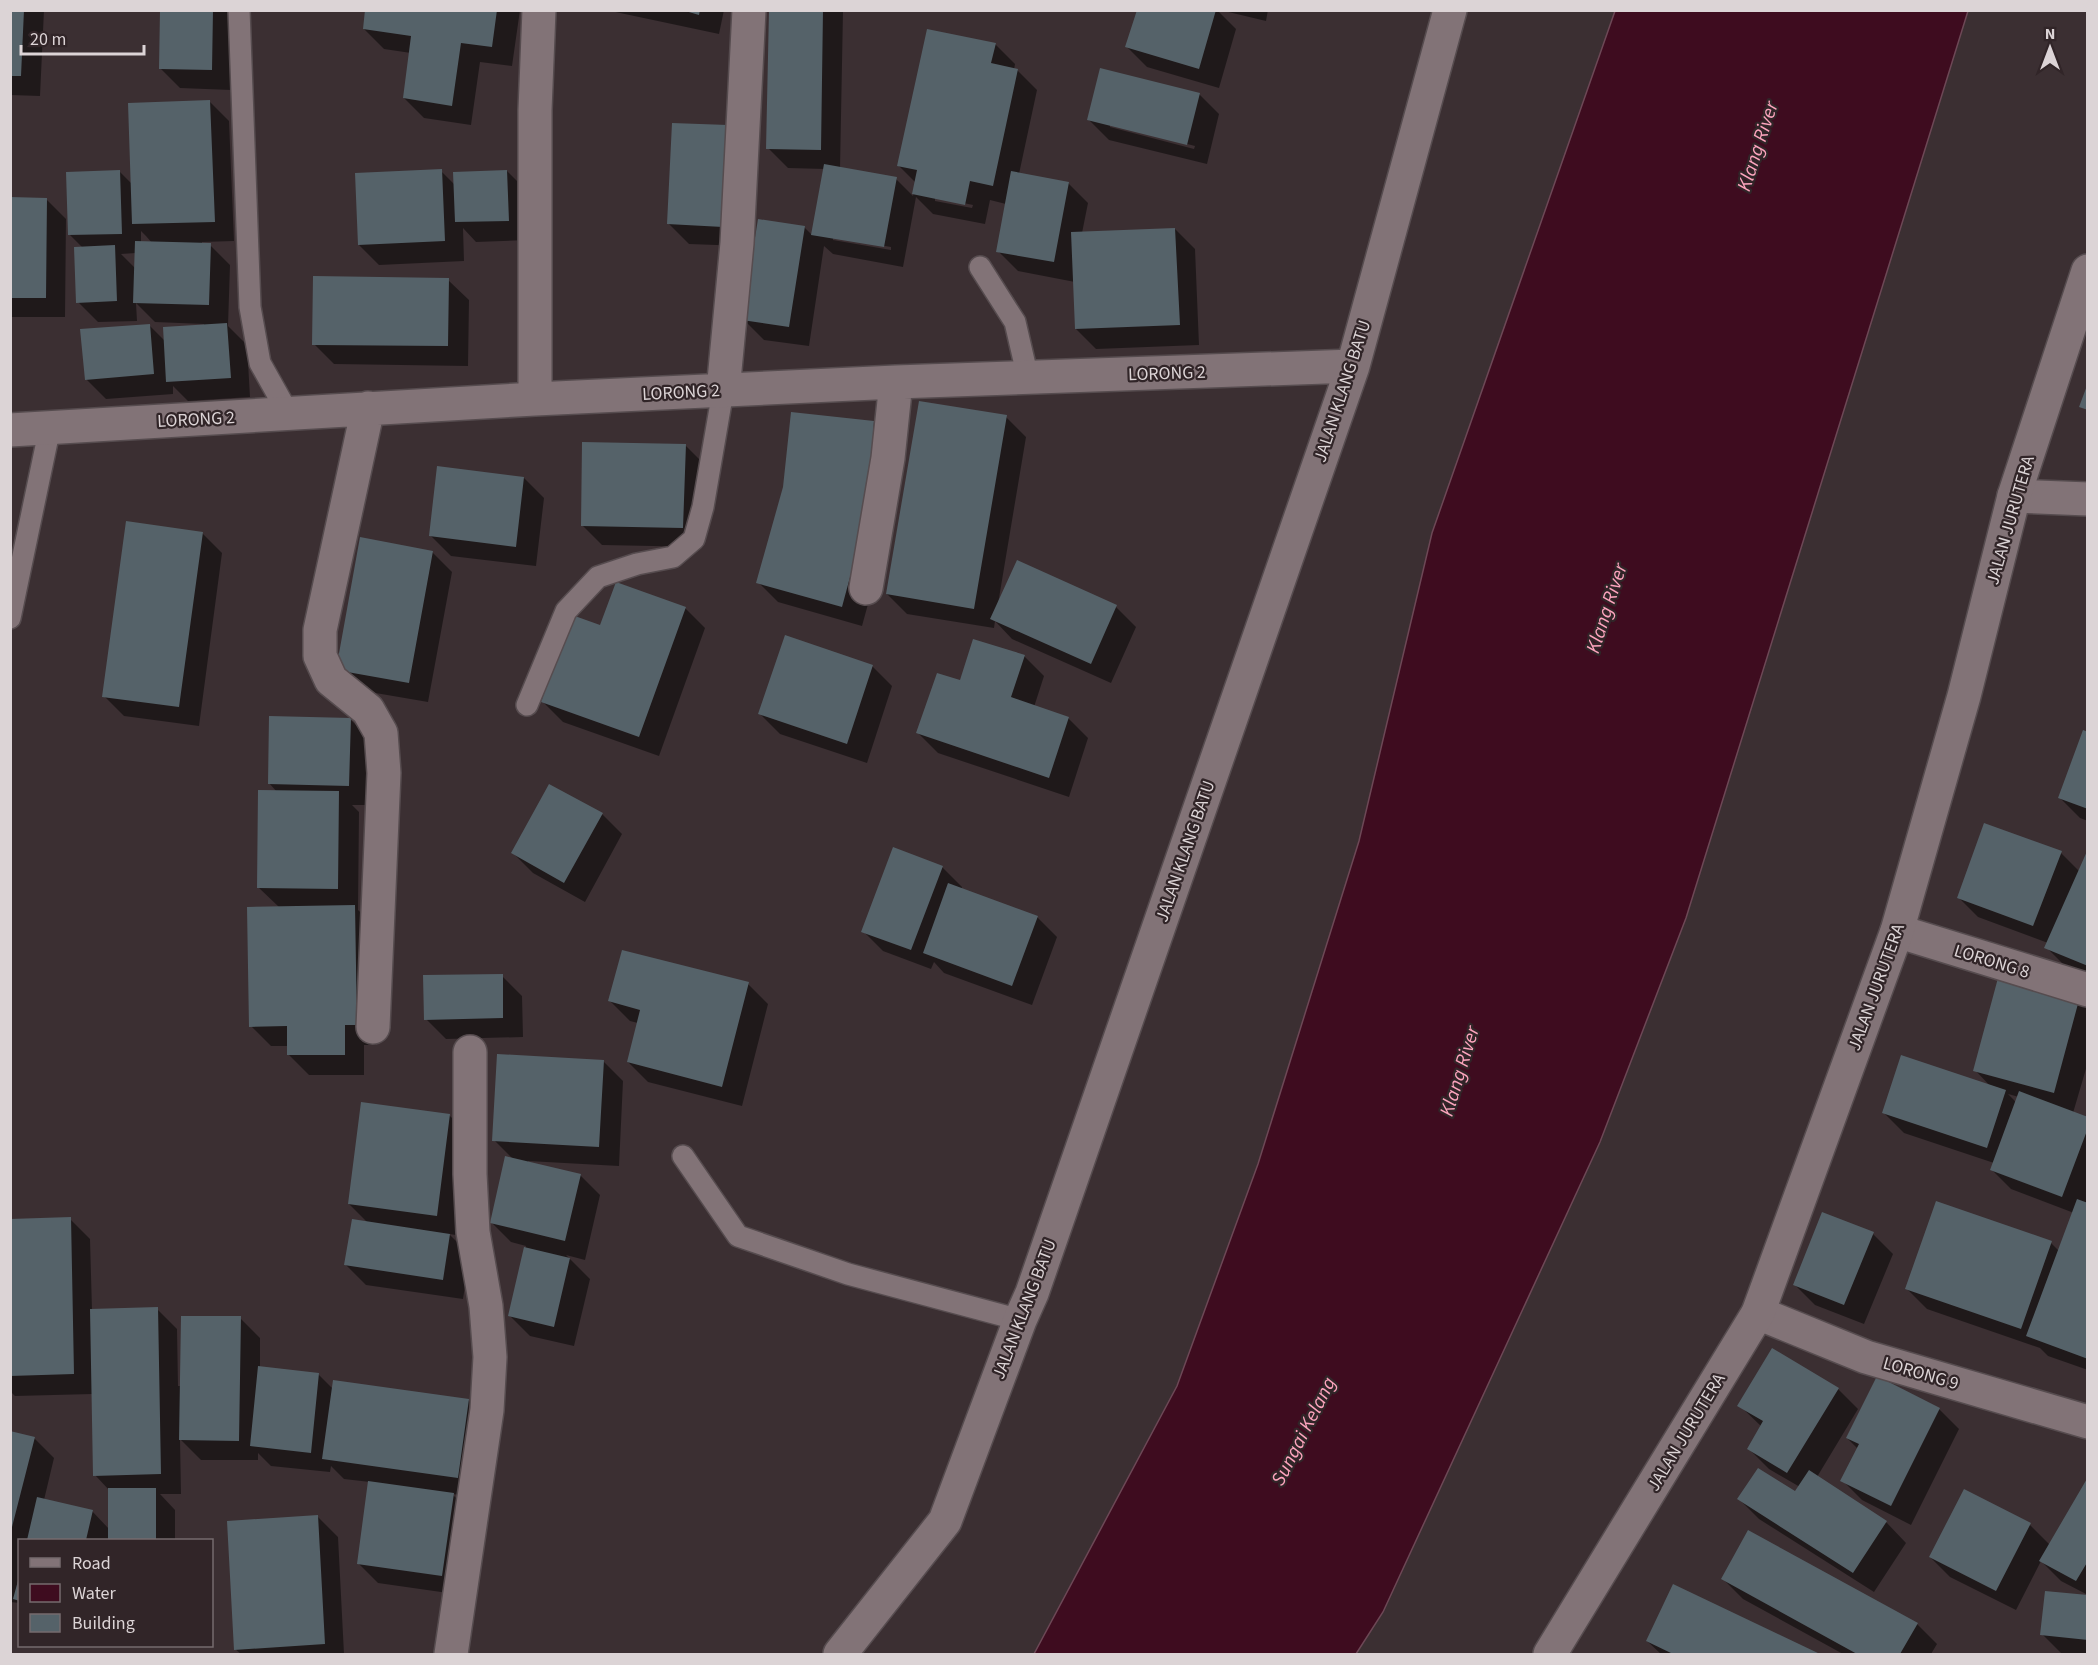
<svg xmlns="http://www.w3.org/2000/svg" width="2098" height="1665" viewBox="0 0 2098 1665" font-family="'Source Sans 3',sans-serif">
  <rect width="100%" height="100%" fill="#3b2f32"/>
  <path fill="#3e0c1f" stroke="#6d4856" stroke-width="1.5" d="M1615,11H1968L1686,918L1600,1142L1383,1612L1356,1654H1034L1177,1386L1258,1164L1359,841L1432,533Z"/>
  <path fill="#0007" fill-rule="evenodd" d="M10,10H44L40,96L10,95Z
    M161,10H233L231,90L180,88L160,68Z
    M367,10H520L512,66L480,62L471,125L424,118L404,98L411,53L384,49L364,29Z
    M606,10H724L719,34Z
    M771,10L843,11L840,169L896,179L913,196L916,183L899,166L995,44L1015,64L1014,70H1017L1037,90L1019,174L1068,183L1088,203L1082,233L1175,229L1195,249L1199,345L1096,349L1076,329L1075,282L1018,271L998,251L1006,204L990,200L985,224L933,214L916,197L903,267L833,254L824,246L809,346L764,340L744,320L804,227L812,235L825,169L788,168L768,148ZM935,197L973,205L972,208L935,201ZM833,237L891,247V250L833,240Z
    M1138,10H1217L1236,29L1219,88L1147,67L1127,47Z
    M1220,10H1268L1266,21Z
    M1199,94L1219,114L1207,164L1109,140L1089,120ZM1110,124L1195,146L1194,149L1110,127Z
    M209,101L229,121L234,241L202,242V245H210L230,265L228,326L247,345L250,397L188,401L173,386V394L106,399L86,379L150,326L165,341L204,326V324L155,322L136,303L137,321L98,322L78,302L83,248L70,235L120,172L132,184ZM141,231L146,236L152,243L141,242ZM136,253V269L121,254Z
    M673,124L743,246L689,244L669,224Z
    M441,171L455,185L507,171L527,191L528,240L476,242L463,228L464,261L379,265L359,245Z
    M10,199H46L66,219L65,317H10Z
    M448,280L469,300L468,366L334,364L314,344Z
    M1006,417L1026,437L998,604L1116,607L1136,627L1111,683L1012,639L995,621L994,628L907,614L887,594Z
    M873,422L893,442L888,531L862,626L778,602L758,582Z
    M685,445L705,465L703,547L602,545L582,525Z
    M524,478L544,498L536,566L451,556L431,536Z
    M202,533L222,553L199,726L124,716L104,696Z
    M432,552L452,572L428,702L358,690L338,670Z
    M685,608L705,628L659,756L563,722L543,702L601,627Z
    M1024,656L1044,676L1034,707L1068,718L1088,738L1069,797L938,753L918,733L961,682Z
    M872,666L892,686L867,763L780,734L760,714Z
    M351,720L371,740L369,805H352L359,812L358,910L374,926L376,1045H364V1075H309L289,1055V1046H271L251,1026L279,907L259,888L277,792L269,783Z
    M2088,733V821L2080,818L2060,798Z
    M602,814L622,834L585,902L533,873L513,853Z
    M2088,852V976L2066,967L2046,947L2048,943L1978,917L1958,897L2061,853L2079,871Z
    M942,867L962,887L961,890L1037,917L1057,937L1032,1005L944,973L934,962L931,969L883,951L863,931Z
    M502,976L522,996L523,1037L446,1039L426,1019Z
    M748,984L768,1004L742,1106L648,1082L628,1062L638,1023L630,1021L610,1001Z
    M2079,1001L2088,1010V1062L2073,1113L2088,1119V1370L2048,1356L2040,1348L1927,1309L1907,1289L2051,1243L2059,1251L2074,1213L2011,1189L1991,1169L1994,1163L1904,1133L1884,1113L1991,1087L1975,1070ZM2008,1094L2019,1097L2016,1103L2014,1100Z
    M603,1061L623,1081L619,1166L528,1161V1163L580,1175L600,1195L585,1260L566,1255L590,1279L574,1346L530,1336L510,1316L526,1246L511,1242L491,1222L513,1159L494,1140Z
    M449,1115L469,1135L456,1235L449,1234L470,1255L463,1299L366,1285L346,1265L368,1223L349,1204Z
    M70,1219L90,1239L92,1310L157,1309L177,1329L178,1386H181L240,1318L260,1338V1368L318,1374L334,1390L468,1400L488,1420L478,1497L452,1494L473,1515L462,1595L378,1583L358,1563L370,1482L344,1479L331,1466L330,1472L271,1466L258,1453V1460H201L180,1439L181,1494H160L175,1510V1540H20V1603L10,1602V1433L34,1438L54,1458L44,1500L92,1511L109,1529V1490L95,1475L93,1394L15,1396L10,1391V1220Z
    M1873,1234L1893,1254L1864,1324L1815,1305L1795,1285Z
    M1838,1389L1858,1409L1817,1477L1887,1523L1906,1543L1874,1592L1759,1519L1739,1499L1795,1494L1800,1487L1769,1469L1749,1449L1762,1427L1739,1405Z
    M1939,1409L1959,1429L1911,1525L1862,1500L1842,1480L1858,1449L1847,1438Z
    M2088,1480V1595L2061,1581L2041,1561L2016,1610L1950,1577L1930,1557L2030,1525L2050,1545Z
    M318,1517L338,1537L344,1654H241L235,1649Z
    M1723,1579L1917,1624L1937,1644L1931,1654H1843L1743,1599Z
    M1674,1586L1817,1654H1661L1647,1641Z
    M2088,1597V1654H2062L2042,1634Z"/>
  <path fill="#556269" d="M10,10H24L21,76H10Z
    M160,10H213L212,70L159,69Z
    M365,10H497L492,47L461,43L452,106L403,98L411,36L363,29Z
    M682,10H700L699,15Z
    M769,10H823L821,150L766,149Z
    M1137,10H1216L1199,69L1125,47Z
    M927,29L996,43L991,63L1018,69L993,186L970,181L965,205L912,194L917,170L897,166Z
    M1100,68L1200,93L1187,145L1087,120Z
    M210,100L215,222L132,224L128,103Z
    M672,123L728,125L723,227L667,224Z
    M824,164L897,177L884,247L811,235Z
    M442,169L445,241L358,245L355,173Z
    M120,170L122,234L68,235L66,172Z
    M507,170L509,221L455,222L453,172Z
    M1011,171L1069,182L1054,262L996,252Z
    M10,197L47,198L46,298H10Z
    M758,219L805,226L789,327L742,320Z
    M1175,228L1180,325L1075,329L1071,232Z
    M135,241L211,243L209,305L133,303Z
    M115,245L117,301L76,303L74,247Z
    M313,276L449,278L448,346L312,345Z
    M227,323L231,378L166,382L163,327Z
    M150,324L154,374L85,380L80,329Z
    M2088,383V410L2079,407Z
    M919,401L1007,415L974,609L886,594Z
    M791,412L874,421L868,510L842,607L756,583L783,487Z
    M582,442L686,444L683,528L581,526Z
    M437,466L524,477L516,547L429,536Z
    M126,521L203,532L179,707L102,697Z
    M360,537L433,551L409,683L336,670Z
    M1017,560L1117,605L1091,664L990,619Z
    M616,582L686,607L639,737L541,702L572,615L600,625Z
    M785,635L873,665L847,744L758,714Z
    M973,639L1025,655L1011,697L1069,717L1049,778L916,733L937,673L960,680Z
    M269,716L351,718L349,786L268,784Z
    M2083,730L2088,732V809L2058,798Z
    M549,784L603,813L564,883L511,853Z
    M258,790L339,791L338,889L257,888Z
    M1984,823L2062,851L2033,926L1957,898Z
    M893,847L943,866L911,950L861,932Z
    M2088,849V966L2044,948Z
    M948,883L1038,916L1012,986L923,953Z
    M355,905L357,1025H345V1055H287V1026L249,1027L247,907Z
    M622,950L749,982L722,1087L627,1062L640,1010L608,1001Z
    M503,974V1018L424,1020L423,975Z
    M1998,978L2079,1000L2054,1093L1973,1071Z
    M497,1054L604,1060L599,1147L492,1141Z
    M1901,1055L2006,1090L1987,1148L1882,1113Z
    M2019,1091L2088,1117V1128L2062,1197L1990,1170Z
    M361,1102L450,1114L437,1216L348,1204Z
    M505,1156L581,1174L565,1241L490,1223Z
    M2077,1199L2088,1203V1359L2026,1336Z
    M1936,1201L2052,1241L2021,1329L1905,1289Z
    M1822,1212L1874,1232L1844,1305L1793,1285Z
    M71,1217L74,1374L10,1376V1219Z
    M352,1219L450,1234L443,1280L344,1265Z
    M524,1247L570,1258L554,1327L508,1316Z
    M158,1307L161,1474L93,1476L90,1309Z
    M181,1316H241L239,1441L179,1440Z
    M1772,1348L1839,1388L1787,1473L1747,1449L1763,1421L1737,1406Z
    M258,1366L319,1373L311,1453L250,1446Z
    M1877,1376L1940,1408L1891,1506L1840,1481L1859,1444L1846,1438Z
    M333,1380L469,1399L458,1478L322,1459Z
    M10,1431L35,1437L11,1531H10Z
    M1758,1468L1795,1491L1809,1470L1887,1521L1853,1573L1737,1499Z
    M2088,1477V1561L2076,1581L2039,1561Z
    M368,1481L454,1493L442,1576L357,1564Z
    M108,1488H156V1540H108Z
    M1964,1489L2031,1523L1996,1591L1929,1557Z
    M37,1497L93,1510L86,1540H27Z
    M318,1515L325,1644L234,1650L227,1521Z
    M1748,1530L1918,1623L1900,1654H1857L1721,1579Z
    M19,1577H20V1601L13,1599Z
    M1673,1584L1820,1654H1673L1646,1641Z
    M2045,1591L2088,1595V1640L2040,1635Z"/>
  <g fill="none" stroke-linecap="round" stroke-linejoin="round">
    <g stroke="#564c4f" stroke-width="24">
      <path id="service" d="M239,10L250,307L260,363L288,413
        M980,267L1015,322L1028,378
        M10,618L50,427
        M527,705L566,611L598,577L637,564L673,557L694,539L703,507L723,391
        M683,1156L738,1236L848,1274L1020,1320"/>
    </g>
    <g stroke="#564c4f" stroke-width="36">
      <path id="minor" d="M723,391L737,243L749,10
        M535,399V110L539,10
        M368,408L320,630V656L331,680L368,710L381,733L384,773L373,1027
        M10,430L535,399L896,382L1353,366
        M2014,496L2088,499
        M866,588L888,458L896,382
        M1897,931L2088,990
        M1758,1313L1866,1357L2088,1422
        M451,1654L487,1410L490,1357L486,1306L473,1232L470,1174V1052
        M840,1654L945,1521L1020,1320L1032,1293L1353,366L1450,10"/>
    </g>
    <g stroke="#564c4f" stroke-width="36">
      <path id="tertiary" d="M1550,1654L1758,1313L1897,931L1964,696L2014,496L2088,271"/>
    </g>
    <use href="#service" stroke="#827377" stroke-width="21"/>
    <use href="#minor" stroke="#827377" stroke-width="33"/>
    <use href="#tertiary" stroke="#827377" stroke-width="33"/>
  </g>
  <g text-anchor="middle" stroke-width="4.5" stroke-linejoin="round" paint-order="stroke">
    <g font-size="18" fill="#dcd4d6" stroke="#312528">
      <text transform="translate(1167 373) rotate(-2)" y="6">LORONG 2</text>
      <text transform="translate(1342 391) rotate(-72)" y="6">JALAN KLANG BATU</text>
      <text transform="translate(681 392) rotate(-3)" y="6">LORONG 2</text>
      <text transform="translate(196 419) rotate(-3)" y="6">LORONG 2</text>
      <text transform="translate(2010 520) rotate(-74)" y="6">JALAN JURUTERA</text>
      <text transform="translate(1185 851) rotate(-71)" y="6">JALAN KLANG BATU</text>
      <text transform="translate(1992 961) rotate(17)" y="6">LORONG 8</text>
      <text transform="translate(1876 987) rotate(-70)" y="6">JALAN JURUTERA</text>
      <text transform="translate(1024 1309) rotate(-69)" y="6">JALAN KLANG BATU</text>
      <text transform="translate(1921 1373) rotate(16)" y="6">LORONG 9</text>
      <text transform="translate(1686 1432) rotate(-59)" y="6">JALAN JURUTERA</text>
    </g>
    <g font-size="20" font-style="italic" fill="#fca4bd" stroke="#312528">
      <text transform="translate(1757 146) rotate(-72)" y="7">Klang River</text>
      <text transform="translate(1606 608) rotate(-72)" y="7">Klang River</text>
      <text transform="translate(1459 1071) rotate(-73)" y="7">Klang River</text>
      <text transform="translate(1303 1431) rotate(-63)" y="7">Sungai Kelang</text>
    </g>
  </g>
  <rect width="2098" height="1665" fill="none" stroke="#dcd4d6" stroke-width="24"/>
  <rect x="18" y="1539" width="195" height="108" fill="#312528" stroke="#756b6e" stroke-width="1.5"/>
  <rect x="30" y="1558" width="30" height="9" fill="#827377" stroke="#756b6e" stroke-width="1.5"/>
  <text x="72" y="1569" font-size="18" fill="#dcd4d6">Road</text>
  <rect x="30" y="1584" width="30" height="18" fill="#3e0c1f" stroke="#756b6e" stroke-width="1.5"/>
  <text x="72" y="1599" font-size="18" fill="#dcd4d6">Water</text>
  <rect x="30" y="1614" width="30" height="18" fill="#556269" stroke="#756b6e" stroke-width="1.5"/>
  <text x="72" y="1629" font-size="18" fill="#dcd4d6">Building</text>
  <g transform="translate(2050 48)" stroke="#312528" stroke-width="4.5" paint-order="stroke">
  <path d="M0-4.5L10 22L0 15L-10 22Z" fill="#dcd4d6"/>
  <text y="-9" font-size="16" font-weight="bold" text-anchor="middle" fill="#dcd4d6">N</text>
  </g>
  <path d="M21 45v9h123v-9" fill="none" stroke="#dcd4d6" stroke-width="3"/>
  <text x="30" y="45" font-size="18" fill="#dcd4d6" stroke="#312528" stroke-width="4.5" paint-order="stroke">20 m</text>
</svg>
